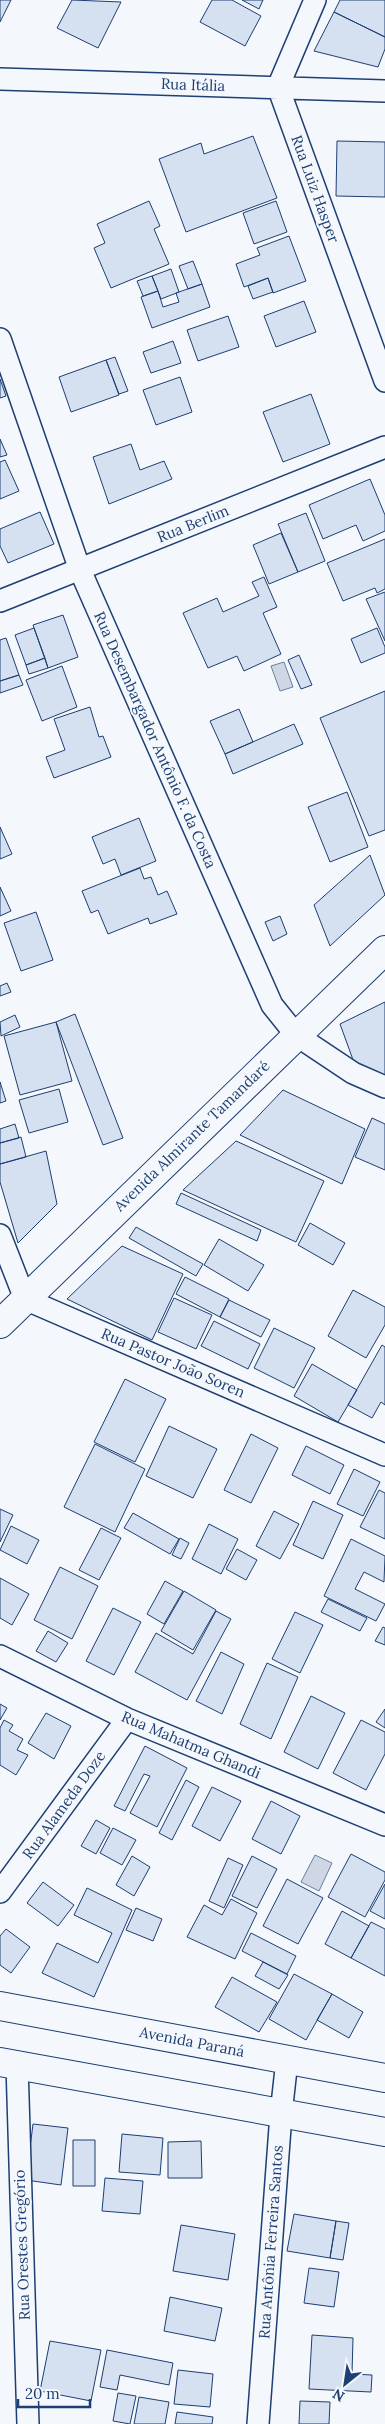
<svg xmlns="http://www.w3.org/2000/svg" width="385" height="2424" viewBox="0 0 385 2424" font-family="Lora,serif">
  <rect width="100%" height="100%" fill="#f4f7fb"/>
  <path fill="#cfd7e4" stroke="#687fa3" d="M284,662L293,687L280,691L271,666Z
    M315,1855L332,1863L319,1891L301,1882Z"/>
  <path fill="#d5e0f0" stroke="#1d3f73" d="M0,0H11L0,22Z
    M72,0L121,2L98,48L57,28Z
    M212,0H232L261,16L245,46L200,22Z
    M242,0H263L259,9Z
    M340,0H385V37L334,12Z
    M334,12L385,37V49L378,67L314,51Z
    M253,136L277,198L186,232L159,159L201,143L204,154Z
    M337,141L385,142V197L336,196Z
    M149,201L160,226L154,229L169,264L111,288L94,248L105,243L97,224Z
    M276,201L287,232L254,244L243,213Z
    M289,236L306,281L273,293L268,278L244,287L236,264L260,255L257,248Z
    M193,261L202,284L188,289L179,266Z
    M171,269L179,292L161,299L152,276Z
    M152,276L158,291L143,296L137,281Z
    M268,278L273,292L253,299L248,286Z
    M202,284L210,307L152,328L141,297L158,291L163,307L179,302L176,293Z
    M304,301L316,332L276,347L264,316Z
    M228,316L239,347L198,361L187,330Z
    M173,341L181,363L151,373L143,352Z
    M115,357L128,391L119,394L106,360Z
    M106,360L119,395L71,412L59,377Z
    M180,377L192,412L156,425L143,390Z
    M0,379L6,396L0,398Z
    M311,394L330,444L283,462L263,412Z
    M0,439L7,455L0,457Z
    M131,444L140,470L164,461L172,479L109,504L93,457Z
    M5,460L19,491L0,499V462Z
    M370,479L385,515V531L363,541L356,525L323,539L309,505Z
    M40,512L54,544L8,563L0,546V529Z
    M306,513L325,561L298,572L278,524Z
    M281,533L298,572L269,584L253,545Z
    M385,539V589L377,593L375,588L343,601L327,563Z
    M264,577L277,607L263,613L281,654L244,671L237,656L208,668L183,613L217,598L223,612L259,596L252,582Z
    M385,592V641L366,599Z
    M63,615L78,657L48,668L33,625Z
    M34,628L45,658L26,665L15,635Z
    M377,628L385,647V653L361,663L351,639Z
    M6,638L19,675L0,681V640Z
    M299,655L312,685L301,689L288,660Z
    M45,658L48,668L29,674L26,665Z
    M62,666L77,707L42,721L26,680Z
    M19,675L23,685L0,693V681Z
    M385,691V830L369,836L320,718Z
    M90,707L99,737L103,736L111,757L54,778L46,757L65,750L54,719Z
    M239,709L253,742L225,754L210,721Z
    M294,724L303,744L233,774L225,754Z
    M347,792L368,847L330,862L308,807Z
    M139,818L156,861L121,875L115,859L103,864L92,837Z
    M0,827L12,854L0,859Z
    M370,855L385,895L330,946L314,905Z
    M140,868L144,879L151,877L158,895L167,891L177,914L150,924L148,918L108,934L98,910L91,913L82,891Z
    M0,887L11,911L0,916Z
    M36,912L53,960L21,971L4,923Z
    M280,916L287,934L273,941L265,922Z
    M7,983L11,992L0,996V986Z
    M385,1002V1083L356,1068L340,1024Z
    M75,1014L123,1138L103,1145L56,1022Z
    M15,1015L20,1027L1,1036L0,1022Z
    M56,1022L72,1081L20,1095L4,1036Z
    M0,1082L6,1101L0,1103Z
    M59,1089L68,1122L29,1133L19,1100Z
    M283,1090L365,1129L342,1184L240,1135Z
    M372,1118L385,1124V1170L355,1157Z
    M15,1124L19,1138L0,1143V1129Z
    M21,1137L26,1157L0,1164V1143Z
    M236,1141L324,1181L296,1242L183,1190Z
    M46,1151L57,1204L18,1243L0,1182V1164Z
    M181,1193L261,1230L257,1241L176,1204Z
    M310,1223L345,1243L333,1265L298,1245Z
    M136,1227L203,1264L196,1276L129,1238Z
    M219,1239L264,1265L248,1291L204,1265Z
    M122,1246L183,1274L152,1340L67,1299Z
    M185,1277L229,1299L220,1317L176,1294Z
    M353,1290L385,1307V1325L366,1358L328,1336Z
    M174,1298L212,1315L196,1349L158,1332Z
    M229,1300L270,1320L261,1337L220,1317Z
    M214,1321L260,1344L248,1369L201,1346Z
    M274,1328L315,1348L294,1388L254,1368Z
    M382,1345L385,1347V1405L381,1402L372,1418L348,1405Z
    M312,1364L357,1390L338,1422L294,1396Z
    M125,1379L166,1399L135,1462L94,1442Z
    M169,1426L217,1449L193,1498L146,1476Z
    M251,1434L278,1448L251,1503L224,1490Z
    M95,1444L145,1469L115,1532L64,1507Z
    M306,1446L344,1465L330,1494L292,1475Z
    M354,1469L380,1482L363,1516L337,1504Z
    M379,1490L385,1493V1539L360,1527Z
    M313,1501L343,1515L323,1559L293,1545Z
    M0,1509L13,1515L0,1542Z
    M274,1511L299,1524L280,1559L256,1546Z
    M133,1513L179,1539L170,1554L124,1528Z
    M209,1524L238,1539L221,1574L192,1559Z
    M11,1526L39,1540L27,1564L0,1550Z
    M101,1528L121,1538L99,1580L79,1570Z
    M180,1538L189,1543L181,1559L172,1555Z
    M351,1539L385,1556L384,1582L364,1572L355,1589L385,1604L376,1621L324,1596Z
    M237,1549L257,1560L246,1580L226,1569Z
    M60,1567L98,1586L72,1639L34,1620Z
    M0,1578L29,1594L12,1625L0,1618Z
    M165,1581L183,1591L164,1624L147,1614Z
    M184,1591L216,1610L193,1650L161,1631Z
    M328,1599L367,1618L360,1631L321,1612Z
    M113,1608L141,1622L114,1675L86,1661Z
    M216,1611L231,1619L187,1700L135,1672L156,1633L193,1654Z
    M295,1612L323,1625L300,1673L272,1659Z
    M383,1627L385,1628V1645L375,1641Z
    M48,1631L68,1643L56,1662L36,1651Z
    M221,1652L244,1664L222,1714L196,1701Z
    M267,1663L298,1677L271,1739L240,1724Z
    M311,1696L345,1713L318,1769L284,1752Z
    M0,1704L7,1708L0,1720Z
    M385,1709V1728L376,1722Z
    M46,1713L71,1726L54,1759L28,1743Z
    M4,1720L13,1725L9,1731L23,1739L17,1750L28,1755L16,1775L0,1765V1728Z
    M361,1720L385,1732V1754L366,1790L333,1773Z
    M145,1746L187,1768L157,1827L130,1813L150,1776L144,1774L125,1811L114,1806Z
    M186,1780L199,1787L172,1840L159,1833Z
    M212,1787L241,1801L220,1841L192,1826Z
    M271,1801L300,1816L281,1854L252,1839Z
    M96,1820L110,1828L96,1854L81,1846Z
    M113,1828L136,1840L122,1865L100,1853Z
    M351,1854L385,1872V1880L365,1917L328,1897Z
    M132,1856L150,1867L134,1896L116,1885Z
    M252,1856L277,1869L257,1908L232,1896Z
    M228,1858L243,1865L224,1908L209,1901Z
    M287,1879L323,1898L298,1944L263,1926Z
    M43,1882L74,1905L58,1926L27,1903Z
    M385,1884V1919L370,1911Z
    M87,1888L132,1910L94,1997L42,1973L57,1943L98,1963L112,1933L74,1915Z
    M231,1899L257,1913L235,1959L187,1937L204,1905L222,1915Z
    M136,1908L162,1919L153,1941L126,1930Z
    M342,1911L369,1926L351,1958L325,1944Z
    M371,1922L385,1929V1976L351,1958Z
    M6,1929L30,1947L11,1973L0,1965V1936Z
    M251,1933L296,1956L287,1974L242,1951Z
    M263,1962L288,1975L279,1989L255,1976Z
    M294,1974L332,1994L306,2040L269,2019Z
    M232,1977L277,2002L259,2032L215,2007Z
    M332,1994L363,2012L349,2038L317,2020Z
    M33,2124L68,2128L61,2185L26,2180Z
    M122,2134L163,2138L160,2175L119,2172Z
    M73,2140H95V2186H73Z
    M201,2141L202,2178H168V2142Z
    M105,2178L143,2181L140,2214L102,2211Z
    M294,2214L336,2221L330,2258L287,2251Z
    M336,2221L349,2223L343,2260L330,2258Z
    M181,2225L235,2234L228,2280L173,2271Z
    M309,2268L339,2272L334,2307L304,2303Z
    M170,2297L222,2308L215,2341L164,2331Z
    M312,2335L353,2338L352,2374L372,2375L371,2392L309,2389Z
    M50,2341L101,2350L91,2401L40,2391Z
    M107,2350L173,2363L169,2385L120,2375L117,2390L100,2387Z
    M178,2370L213,2374L210,2407L174,2404Z
    M118,2393L136,2396L130,2424L113,2421Z
    M139,2397L169,2402L165,2424H134Z
    M300,2401L330,2402L329,2424H299Z
    M177,2412L213,2417L212,2424H175Z"/>
  <g fill="none" stroke-linecap="round" stroke-linejoin="round">
    <g stroke="#1d3f73" stroke-width="24">
      <path id="street" d="M315,0L278,87L385,381
        M0,79L385,91
        M0,339L80,570L272,1005L296,1035L353,1073L385,1087
        M0,601L385,447
        M0,1235L25,1299L385,1455
        M0,1656L127,1719L385,1825
        M0,1892L127,1719
        M17,2065L28,2424
        M258,2424L281,2114L287,2060"/>
    </g>
    <g stroke="#1d3f73" stroke-width="30">
      <path id="secondary" d="M0,2006L385,2078
        M0,2062L385,2132"/>
    </g>
    <g stroke="#1d3f73" stroke-width="30">
      <path id="highway" d="M0,1324L385,950"/>
    </g>
    <use href="#street" stroke="#f4f7fb" stroke-width="21"/>
    <use href="#secondary" stroke="#f4f7fb" stroke-width="28"/>
    <use href="#highway" stroke="#f4f7fb" stroke-width="28"/>
  </g>
  <g text-anchor="middle" stroke-width="4" stroke-linejoin="round" paint-order="stroke">
    <g font-size="15" fill="#1d3f73" stroke="#f4f7fb">
      <text transform="translate(193 85) rotate(2)" y="5">Rua Itália</text>
      <text transform="translate(315 189) rotate(70)" y="5">Rua Luiz Hasper</text>
      <text transform="translate(193 524) rotate(-22)" y="5">Rua Berlim</text>
      <text transform="translate(155 740) rotate(66)" y="5">Rua Desembargador Antônio F. da Costa</text>
      <text transform="translate(192 1136) rotate(-44)" y="5">Avenida Almirante Tamandaré</text>
      <text transform="translate(173 1363) rotate(23)" y="5">Rua Pastor João Soren</text>
      <text transform="translate(191 1745) rotate(23)" y="5">Rua Mahatma Ghandi</text>
      <text transform="translate(64 1805) rotate(-54)" y="5">Rua Alameda Doze</text>
      <text transform="translate(192 2042) rotate(11)" y="5">Avenida Paraná</text>
      <text transform="translate(271 2242) rotate(-86)" y="5">Rua Antônia Ferreira Santos</text>
      <text transform="translate(22 2245) rotate(-92)" y="5">Rua Orestes Gregório</text>
    </g>
  </g>
  <g transform="translate(345 2384) rotate(210)" stroke="#f4f7fb" stroke-width="4" paint-order="stroke">
  <path d="M0-4L9 19L0 12L-9 19Z" fill="#1d3f73"/>
  <text y="-8" font-size="14" font-weight="bold" text-anchor="middle" fill="#1d3f73">N</text>
  </g>
  <path d="M18 2399v8h72v-8" fill="none" stroke="#1d3f73" stroke-width="2.5"/>
  <text x="25" y="2399" font-size="15" fill="#1d3f73" stroke="#f4f7fb" stroke-width="4" paint-order="stroke">20 m</text>
</svg>
